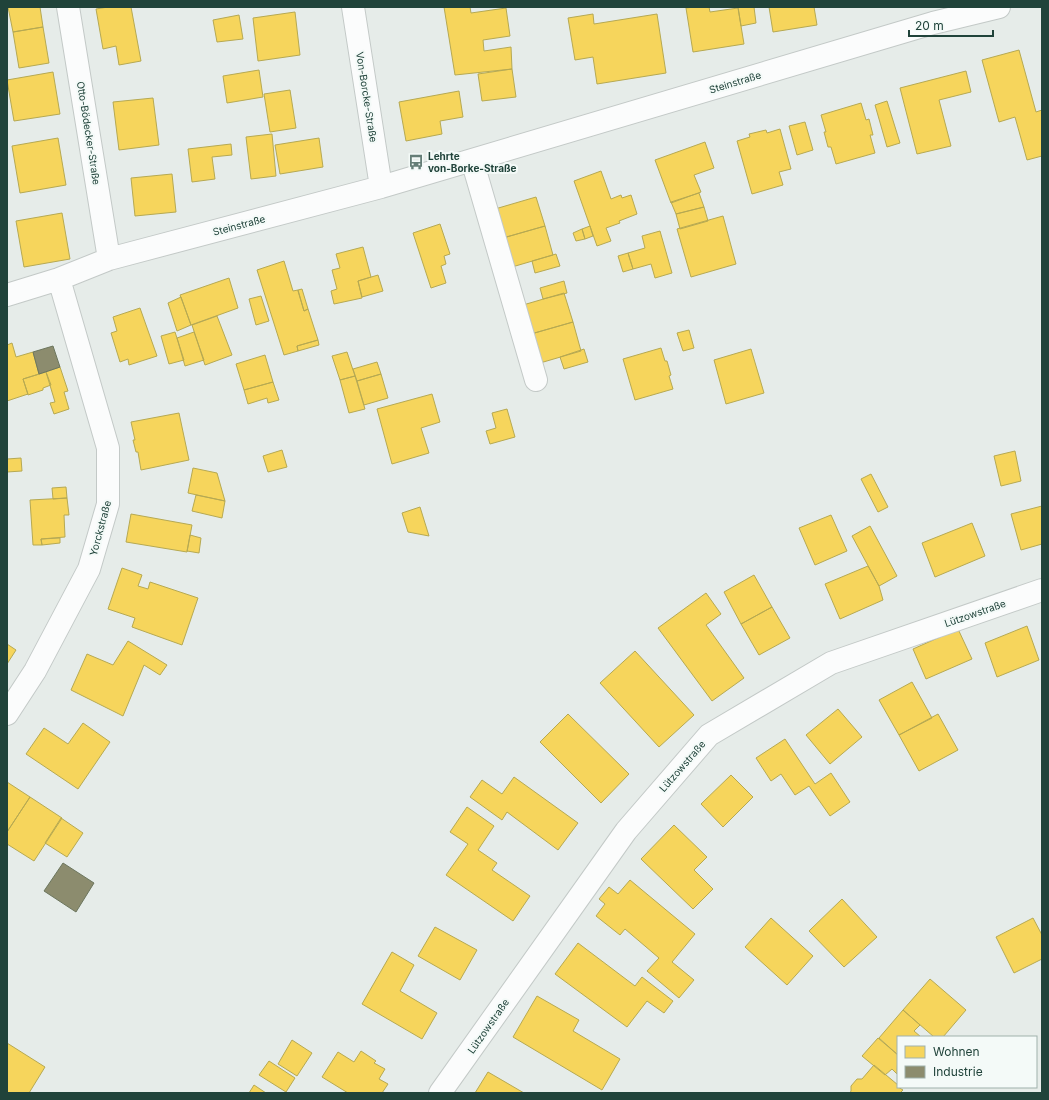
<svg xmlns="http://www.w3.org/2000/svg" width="1049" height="1100" viewBox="0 0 1049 1100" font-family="Inter,sans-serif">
  <rect width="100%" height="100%" fill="#e6ece9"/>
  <path fill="#f6d55c" stroke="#b6a952" d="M8,7H40L43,27L13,32Z
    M108,7H131L141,61L119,65L116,46L103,49L96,9Z
    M444,7H470L471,13L506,8L510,36L483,40L484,51L511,47L512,69L455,75Z
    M694,7H709L710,12L738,8L744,44L693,52L686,8Z
    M738,7H754L756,23L741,26Z
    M769,7H814L817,25L773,32Z
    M295,12L300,55L258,61L253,18Z
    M593,14L594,24L657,14L666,73L597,84L593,57L575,60L568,18Z
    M239,15L243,39L217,42L213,20Z
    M43,27L49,63L19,68L13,32Z
    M1019,50L1036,112L1042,110V156L1027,160L1015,117L999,122L982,60Z
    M512,69L516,97L482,101L478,74Z
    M259,70L263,97L227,103L223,76Z
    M966,71L971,92L939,100L951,146L917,154L900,88Z
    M53,72L60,114L14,121L7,80Z
    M290,90L296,128L270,132L264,94Z
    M459,91L463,117L440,121L442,134L406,141L399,102Z
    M153,98L159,145L119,150L113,102Z
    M887,101L900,143L887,147L875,105Z
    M861,103L866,120L869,119L873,135H870L875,153L836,164L831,147H828L824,132H826L821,115Z
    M805,122L813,150L797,155L789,126Z
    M780,129L791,169L779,172L783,185L752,194L737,141L750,137L749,134L766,130L767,133Z
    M272,134L276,176L251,179L246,137Z
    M58,138L66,185L20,193L12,146Z
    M319,138L323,167L280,174L275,145Z
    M705,142L714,168L694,175L701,192L671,203L655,160Z
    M231,144L232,155L212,157L215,179L192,182L188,149Z
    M601,171L611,199L621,195L622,198L631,195L637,214L619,221L620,223L606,228L611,241L597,246L574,181Z
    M172,174L176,212L135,216L131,178Z
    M699,193L704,207L676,214L671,202Z
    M536,197L545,226L503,238L495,209Z
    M704,207L708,221L680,229L676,214Z
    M62,213L70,259L24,267L16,221Z
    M723,216L736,264L691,277L677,229Z
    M440,224L450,254L444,256L446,264L441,266L446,283L431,288L413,233Z
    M545,226L553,255L512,267L503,238Z
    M590,226L593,236L585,239L582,229Z
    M582,229L585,239L576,241L573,233Z
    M660,231L672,273L655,278L651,264L633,269L628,253L645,248L642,236Z
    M363,247L371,277L358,281L362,298L334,304L331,291L337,289L332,270L340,268L336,254Z
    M628,253L633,269L623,272L618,256Z
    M556,254L560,266L535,273L532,261Z
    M284,261L293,291L298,290L304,311L308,309L318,340L297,346L298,351L284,355L257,270Z
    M378,275L383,291L362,297L358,281Z
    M229,278L238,308L191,325L180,295Z
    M564,281L567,293L543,299L540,288Z
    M302,289L308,309L304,311L298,291V290Z
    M564,293L573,322L531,334L523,305Z
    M261,296L269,321L256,325L249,299Z
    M181,297L191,325L177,331L168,303Z
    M140,308L157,356L129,365L128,359L120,362L111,333L117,331L113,317Z
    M217,316L232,355L205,365L192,325Z
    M573,322L581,351L540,363L531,334Z
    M689,330L694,348L683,351L677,333Z
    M175,332L184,360L169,364L161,336Z
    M194,332L204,360L185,366L177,338Z
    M318,340L319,345L298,351L297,346Z
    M12,343L16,357L33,352L39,374L23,379L28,394L7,401V345Z
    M661,348L665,361H667L671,375L669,376L673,389L635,400L623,359Z
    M584,349L588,362L564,369L560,357Z
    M751,349L764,393L726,404L714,360Z
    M347,352L355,376L340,380L332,356Z
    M265,355L273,382L244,390L236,364Z
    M377,362L381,374L357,381L353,369Z
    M60,367L68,391L64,392L69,409L54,414L50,403L55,402L46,372Z
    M46,372L51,385L43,388V390L28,395L23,379Z
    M381,374L388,398L364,405L357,381Z
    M355,376L365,409L349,413L340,380Z
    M273,382L279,400L268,403L267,398L248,404L244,390Z
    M432,394L440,422L421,428L429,453L392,464L377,409Z
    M507,409L515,437L490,444L486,431L496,428L492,413Z
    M179,413L189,460L141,470L138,452H136L133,440H135L131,422Z
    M282,450L287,467L268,472L263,456Z
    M1015,451L1021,481L1001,486L994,456Z
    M21,458L22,471L7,472V459Z
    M193,468L217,473L225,501L188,493Z
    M871,474L888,507L878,512L861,479Z
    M66,487L67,498L53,499L52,488Z
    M196,495L225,501L222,518L192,511Z
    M67,498L69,515H64L65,537L41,539L42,545H33L30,500Z
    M1042,506V544L1021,550L1011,514Z
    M420,507L429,536L408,532L402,513Z
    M131,514L192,525L187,552L126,542Z
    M831,515L847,551L815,565L799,528Z
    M972,523L985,556L935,577L922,543Z
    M870,526L897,576L879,586L852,536Z
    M190,535L201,538L199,553L187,551Z
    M60,538V543L42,545L41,539Z
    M868,566L879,586L883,600L840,619L825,584Z
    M122,568L142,575L138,586L148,589L150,582L198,598L182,645L132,627L135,618L108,609Z
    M754,575L772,607L741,624L724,592Z
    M706,593L721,614L706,625L744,678L712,701L658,628Z
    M772,607L790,638L759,655L741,624Z
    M1027,626L1039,660L997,677L985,643Z
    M958,629L972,659L926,679L913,649Z
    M128,641L167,665L160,675L144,665L123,716L71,690L87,654L113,665Z
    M7,644L16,650L7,664Z
    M635,651L694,715L659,747L600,683Z
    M912,682L932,718L899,735L879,700Z
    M838,709L862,737L830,764L806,735Z
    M568,714L629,774L601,803L540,742Z
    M938,714L958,750L919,771L899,735Z
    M83,723L110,742L78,789L26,754L44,728L68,744Z
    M785,739L815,784L831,773L850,802L830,816L809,786L795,795L781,774L771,781L756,758Z
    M731,775L753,797L723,827L701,804Z
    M514,777L578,823L558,850L507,812L502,820L470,797L482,780L502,794Z
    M7,782L30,797L7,832Z
    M30,797L62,818L34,861L7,844V832Z
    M467,807L494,826L478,850L497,863L492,870L530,896L513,921L446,875L468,844L450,832Z
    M61,818L83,833L67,857L45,843Z
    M674,825L707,857L694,870L713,889L693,909L641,859Z
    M630,880L695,934L672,962L694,980L679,998L647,971L659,958L625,929L620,935L596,916L605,904L599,899L609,887L618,894Z
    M842,899L877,937L844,967L809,931Z
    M771,918L813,956L787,985L745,947Z
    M1033,918L1042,935V959L1014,973L996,937Z
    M435,927L477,950L460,980L418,956Z
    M578,943L635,986L642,977L673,1001L664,1013L647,1001L627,1027L555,974Z
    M392,952L414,965L400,991L437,1013L422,1039L362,1004Z
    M930,979L966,1010L943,1037H934L903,1010Z
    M537,996L579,1020L573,1031L620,1059L602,1090L513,1037Z
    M903,1010L920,1025L914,1031L921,1037H898V1055L879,1038Z
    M878,1038L898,1055L897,1074L892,1069L885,1075L862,1056Z
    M292,1040L312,1053L297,1076L278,1064Z
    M7,1043L45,1067L29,1093H7Z
    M361,1051L376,1061L374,1063L385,1069L379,1079L388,1084L382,1093H348L322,1077L338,1052L354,1062Z
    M269,1061L295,1078L286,1092L259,1075Z
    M874,1065L898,1085V1087L903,1090L900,1093H850L851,1091V1086L857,1079H862Z
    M488,1072L524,1093H475Z
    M254,1085L266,1093H249Z"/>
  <path fill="#8c8c6e" stroke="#6c765e" d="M53,346L60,367L39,374L33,352Z
    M63,863L94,883L76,912L44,891Z"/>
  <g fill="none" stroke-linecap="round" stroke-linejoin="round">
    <g stroke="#c3c9c7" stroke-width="24">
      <path id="street" d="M68,7L109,259
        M353,7L381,187
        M472,160L536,380
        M7,295L59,279L109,259L381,187L933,23L999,7
        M7,714L35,671L89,569L108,504V448L59,279
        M440,1093L626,831L709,735L831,663L1042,590"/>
    </g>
    <use href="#street" stroke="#fbfcfc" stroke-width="22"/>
  </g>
  <defs>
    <g id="bus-bare" transform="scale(1.2)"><path d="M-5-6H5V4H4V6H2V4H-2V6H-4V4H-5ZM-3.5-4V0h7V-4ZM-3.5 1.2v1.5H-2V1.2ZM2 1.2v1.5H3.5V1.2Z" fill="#657e77" stroke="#f4faf8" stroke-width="2.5" paint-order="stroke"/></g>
  </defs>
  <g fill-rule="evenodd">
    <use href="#bus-bare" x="416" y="162"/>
  </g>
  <g text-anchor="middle" stroke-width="4" stroke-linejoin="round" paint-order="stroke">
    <g font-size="10" fill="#20433a" stroke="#f4faf8">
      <text transform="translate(735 82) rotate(-17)" y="4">Steinstraße</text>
      <text transform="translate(367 97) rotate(81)" y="4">Von-Borcke-Straße</text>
      <text transform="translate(89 133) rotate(81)" y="4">Otto-Bödecker-Straße</text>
      <text transform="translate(239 225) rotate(-15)" y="4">Steinstraße</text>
      <text transform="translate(100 528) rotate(-75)" y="4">Yorckstraße</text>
      <text transform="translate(975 613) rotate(-19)" y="4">Lützowstraße</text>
      <text transform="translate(682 766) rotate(-49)" y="4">Lützowstraße</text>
      <text transform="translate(488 1026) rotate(-55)" y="4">Lützowstraße</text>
    </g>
    <g font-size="10" font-weight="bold" fill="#20433a" stroke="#f4faf8" text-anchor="start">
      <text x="428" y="160">Lehrte<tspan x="428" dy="12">von-Borke-Straße</tspan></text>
    </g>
  </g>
  <rect width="1049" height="1100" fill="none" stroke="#20433a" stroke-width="16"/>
  <rect x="897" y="1036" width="140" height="52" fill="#f4faf8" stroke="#9fb1ac"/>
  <rect x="905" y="1046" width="20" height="12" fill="#f6d55c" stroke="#9fb1ac"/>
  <text x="933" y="1056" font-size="12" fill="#20433a">Wohnen</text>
  <rect x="905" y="1066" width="20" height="12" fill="#8c8c6e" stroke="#9fb1ac"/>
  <text x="933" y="1076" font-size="12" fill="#20433a">Industrie</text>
  <path d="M909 30v6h84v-6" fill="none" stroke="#20433a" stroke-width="2"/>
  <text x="915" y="30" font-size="12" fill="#20433a" stroke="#f4faf8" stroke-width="3" paint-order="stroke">20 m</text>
</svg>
